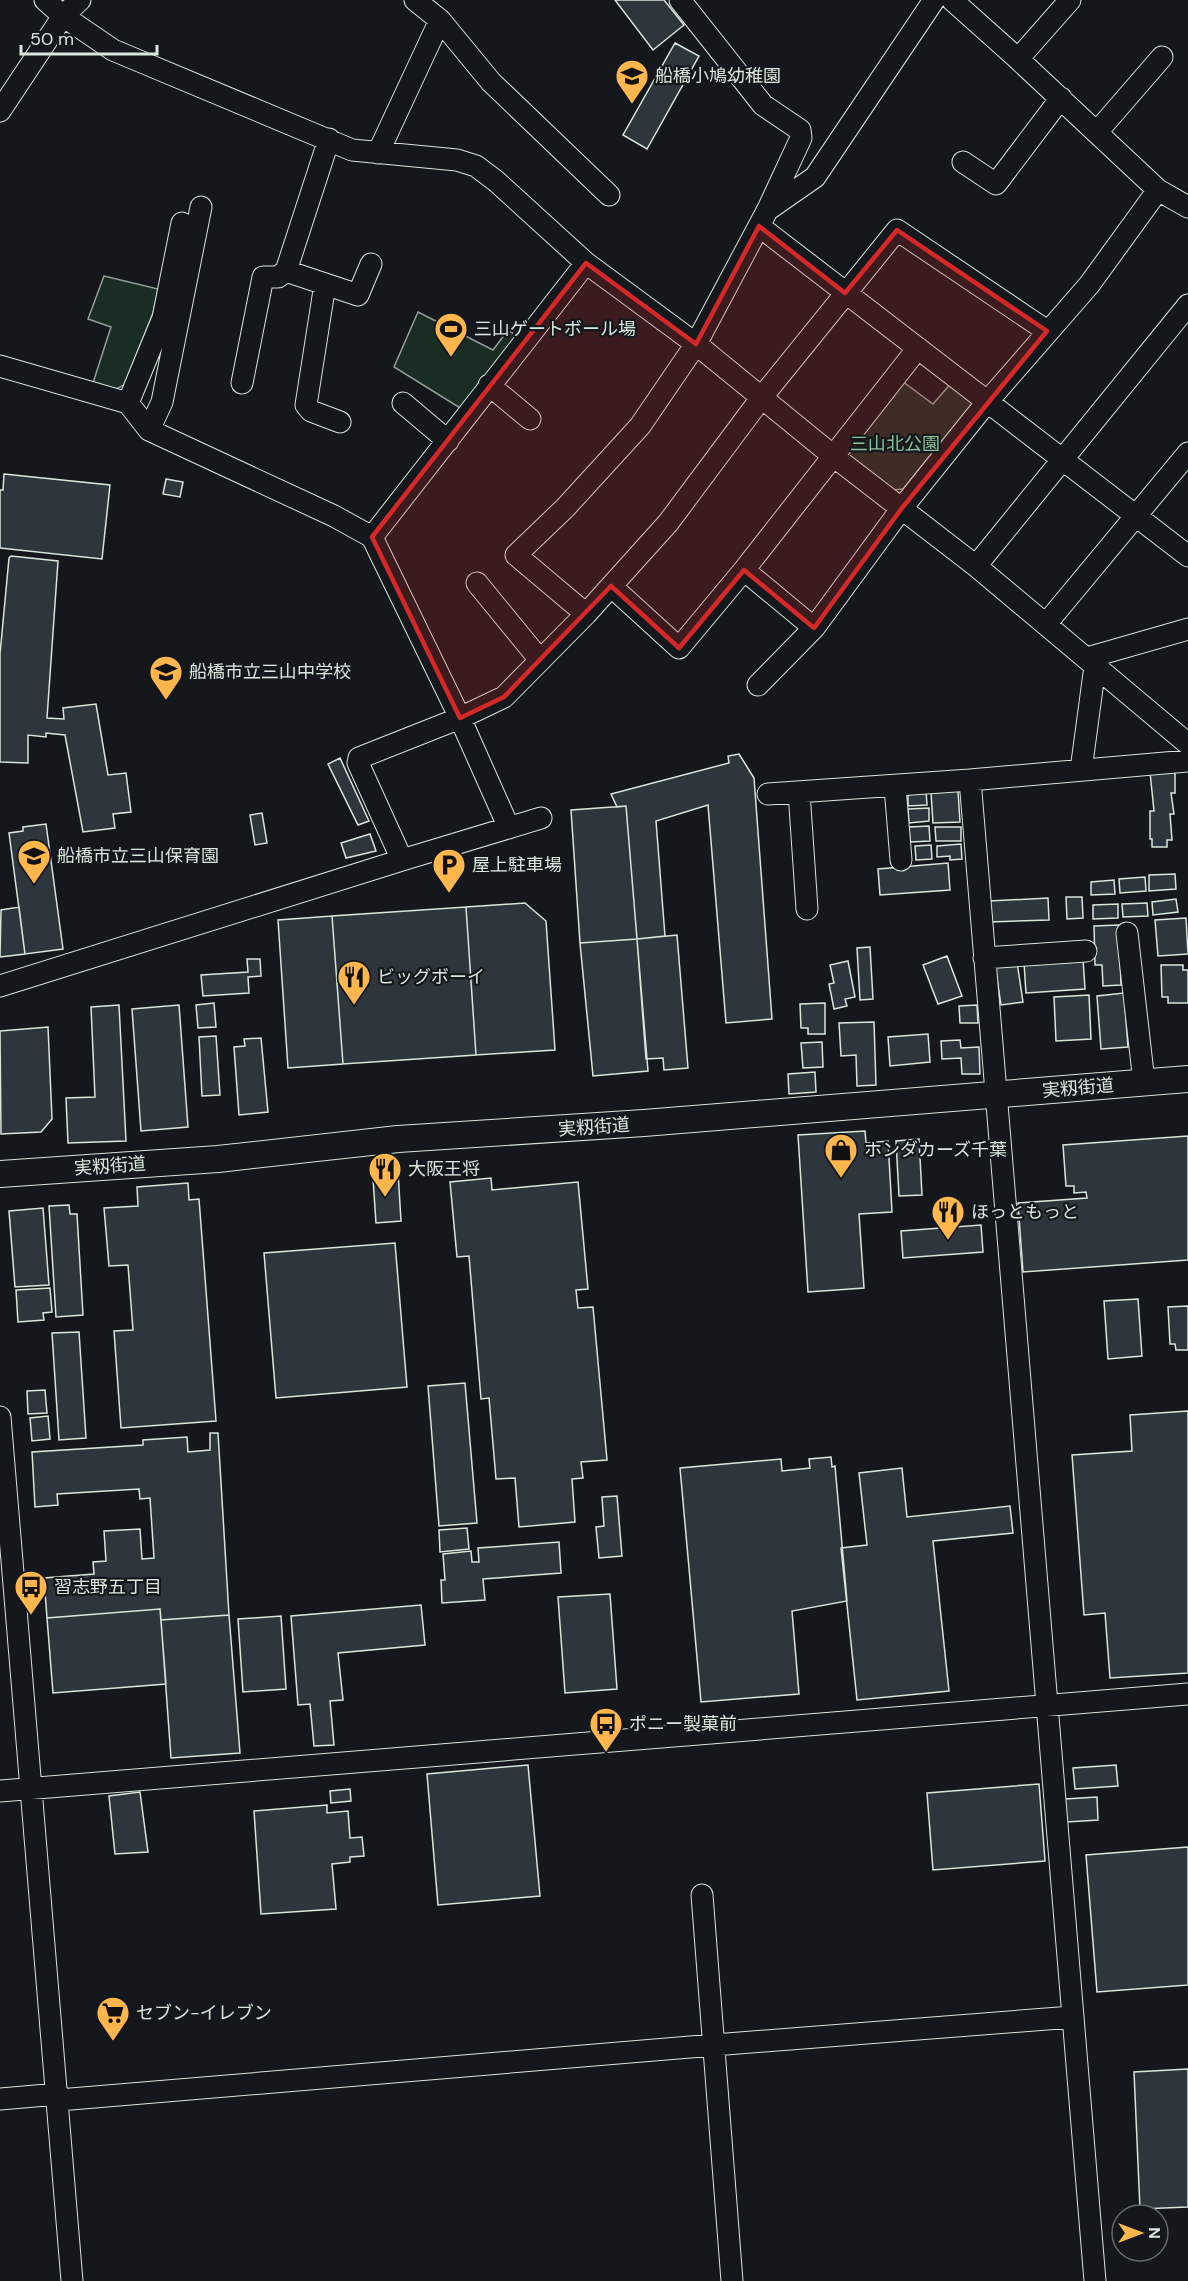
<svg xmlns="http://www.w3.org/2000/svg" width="1188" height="2281" viewBox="0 0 1188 2281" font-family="'DM Sans','Noto Sans JP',sans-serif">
  <rect width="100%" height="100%" fill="#14181c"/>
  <path fill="#1a2d24" stroke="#939e99" stroke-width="1.5" d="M104,276L158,289L153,313L124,385L112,391L92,386L111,327L88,319Z
    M418,312L493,350L508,330L520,338L465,411L394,367Z
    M902,381L933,404L953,381L970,391L972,404L903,489L892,490L849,459L846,448Z"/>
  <path fill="#2c363c" stroke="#d8e6dc" stroke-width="1.5" d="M615,0H664L684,25L653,50Z
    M675,43L699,56L647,149L623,135Z
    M4,474L110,485L102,559L0,548V490H3Z
    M166,479L183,482L180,497L163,494Z
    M11,556L58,561L47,718L64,719L63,708L96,704L108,775L126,773L131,812L113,814L115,828L83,832L65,735L46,733V737L28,735V763L0,762V654L9,558Z
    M739,754L754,778L772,1019L726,1023L708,805L656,821L665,936L637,939L626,806L617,807L611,794L729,763L728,756Z
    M340,758L369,821L358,825L328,764Z
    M1150,772H1175V793H1171L1174,814H1170L1172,840H1167V847H1152V839H1150V811H1154Z
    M926,791L927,805L908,806V792Z
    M958,791L960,822L933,823L931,793Z
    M626,806L637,939L580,943L571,810Z
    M929,808V821L909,823L908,809Z
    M262,813L267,843L255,845L250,815Z
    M46,824L63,949L25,954L9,833L23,831V827Z
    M929,826L930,841L910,842L909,827Z
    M935,827H961V841H936Z
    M370,834L376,851L346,858L341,843Z
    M961,844L962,859L950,860V856L937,857V846Z
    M931,845L932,859L916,860L915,846Z
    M948,863L950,890L880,895L878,869Z
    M1175,874L1176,889L1149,891V875Z
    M1145,877L1146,891L1120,893L1119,879Z
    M1114,880L1115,894L1091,895V882Z
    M1066,897H1082L1083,918L1067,919Z
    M1048,898L1049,920L990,922L989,901Z
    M1176,899L1178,912L1153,915L1152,902Z
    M525,903L546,921L555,1050L476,1055L466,907Z
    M1147,903L1148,916L1123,917L1122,904Z
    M1118,904V918L1093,919V905Z
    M19,907L25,954L0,957L1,910Z
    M466,907L476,1055L343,1064L332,916Z
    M332,916L343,1064L288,1068L278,920Z
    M1186,918L1188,954L1158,956L1155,920Z
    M1119,925L1121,985L1103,986L1102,965H1095L1094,926Z
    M677,935L688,1068L664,1070L663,1058L646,1059L637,939Z
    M637,939L648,1071L593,1076L580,943Z
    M870,947L873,999L860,1000L857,948Z
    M947,956L962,996L938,1004L923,965Z
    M247,959H260L261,976L248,977L249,993L203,996L201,975L248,972Z
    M1083,959L1085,989L1026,993L1024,963Z
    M848,961L855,997L845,999L847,1006L834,1009L829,984L834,983L830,965Z
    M1017,962L1023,1002L1001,1005L995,965Z
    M1161,965H1183V970H1188V1003H1168V997H1162Z
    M1124,993L1128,1047L1101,1049L1097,996Z
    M1089,995L1091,1039L1056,1041L1054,997Z
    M214,1003L216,1027L198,1028L196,1005Z
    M825,1003V1034H808V1028H801L800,1004Z
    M119,1005L126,1141L68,1143L66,1098L95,1097L91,1007Z
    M179,1005L188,1127L141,1131L132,1009Z
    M977,1005L978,1023H960L959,1006Z
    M874,1022L876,1085L857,1086L856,1055L841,1056L839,1023Z
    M48,1027L52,1119L41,1132L1,1134L0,1031Z
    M928,1034L930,1062L890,1066L888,1037Z
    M216,1036L220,1095L202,1096L199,1037Z
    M261,1038L268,1112L239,1115L234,1047L245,1046L244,1039Z
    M960,1040L961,1048L979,1047L980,1074H962L961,1058L942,1059L941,1041Z
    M822,1042L823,1067L803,1068L801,1043Z
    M815,1072L816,1092L789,1094L788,1074Z
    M865,1131L866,1143L888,1141L892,1212L859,1214L864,1288L808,1292L798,1135Z
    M1188,1136V1260L1023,1272L1018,1203L1087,1198L1086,1192L1074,1193V1186H1066L1063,1145Z
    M919,1139L922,1195L899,1196L896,1141Z
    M398,1172L401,1221L376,1223L373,1179H388L387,1173Z
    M491,1178L492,1190L578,1182L588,1289L576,1290L578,1308L593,1307L607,1460L581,1462L583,1478L572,1479L575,1522L519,1527L515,1478L496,1479L489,1398L481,1399L469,1256L457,1257L450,1182Z
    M188,1183L189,1200L199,1199L216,1421L121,1428L114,1331L133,1330L128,1265L109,1266L104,1208L138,1206L137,1187Z
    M69,1205L70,1214H77L83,1315L56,1317L49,1206Z
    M43,1208L49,1285L15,1287L9,1211Z
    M981,1225L983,1252L903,1258L901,1231Z
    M395,1243L407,1387L276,1398L264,1253Z
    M50,1288L52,1312L43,1313L44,1320L18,1322L16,1290Z
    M1138,1299L1142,1356L1108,1359L1104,1301Z
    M1188,1306V1350H1176L1175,1344H1170L1168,1307Z
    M79,1332L86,1438L59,1440L52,1333Z
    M465,1383L477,1523L439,1526L428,1386Z
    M45,1390L47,1413L28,1414L27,1391Z
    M1188,1411V1673L1110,1678L1105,1613L1084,1615L1072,1455L1132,1451L1130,1415Z
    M48,1416L50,1439L32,1441L30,1418Z
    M210,1433H218L229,1615L161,1620L160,1609L47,1618L44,1578L94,1574L93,1562L106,1561L104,1531L140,1529L142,1559L154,1558L150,1498L140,1499L139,1489L57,1494L58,1505L35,1507L32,1452L143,1445V1440L187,1437L188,1452L210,1450Z
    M831,1457L832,1467L835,1466L847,1601L792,1611L799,1694L701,1702L680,1468L781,1459L782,1471L810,1468L809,1459Z
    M902,1468L907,1517L1010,1506L1013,1533L933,1541L949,1691L857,1700L841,1548L867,1545L859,1473Z
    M617,1496L622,1556L599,1558L596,1527L604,1526L602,1497Z
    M467,1528L469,1549L440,1552L439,1530Z
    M559,1542L561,1573L483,1579L485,1600L442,1603L441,1580H445L443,1554L471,1551L472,1562H479L478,1548Z
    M610,1594L617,1689L565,1693L558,1597Z
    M421,1605L425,1645L338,1653L343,1700L330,1701L334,1745L314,1746L310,1704L298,1705L291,1616Z
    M160,1609L166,1684L53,1693L47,1618Z
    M229,1615L240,1753L171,1758L161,1620Z
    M281,1616L286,1689L243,1692L238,1619Z
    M528,1765L540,1896L438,1905L427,1774Z
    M1116,1765L1118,1786L1075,1789L1073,1768Z
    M1039,1784L1045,1861L933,1870L927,1793Z
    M350,1789L351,1801L331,1803L330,1791Z
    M140,1792L148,1852L115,1854L109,1796Z
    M1097,1797L1098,1820L1067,1822L1065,1799Z
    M327,1805V1813L348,1811L350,1838L362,1837L364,1856L350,1857V1862L332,1864L336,1909L261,1914L254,1811Z
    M1188,1847V1985L1097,1992L1086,1855Z
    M1188,2069V2207L1140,2209L1134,2072Z"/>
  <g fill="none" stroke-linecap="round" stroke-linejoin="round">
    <g stroke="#d8e6dc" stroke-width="23">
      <path id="minor" d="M45,0L63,16L113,50L352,150L457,160L476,166L496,181L586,263L696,344L832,455L976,566L1188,744
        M952,0L1018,59L1158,190L1188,207
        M440,20L491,82L609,195
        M1018,59L1070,0
        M0,111L63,16L80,0
        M1097,132L1162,57
        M378,153L440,20L415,0
        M963,162L996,184L1061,98
        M769,209L815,177L934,0
        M759,226L1188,556
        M286,271L358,295L371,264
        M325,284L306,405L311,411L340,422
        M0,366L128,403L149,430L334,516L372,537L460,718L509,828
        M242,383L263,277H278L286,271L329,139
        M489,385L530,419
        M128,403L163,318L182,223
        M403,403L448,441
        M149,430L162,402L201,207
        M372,537L586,263
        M976,566L1188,305
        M744,570L814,628
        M477,583L540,660
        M611,586L679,648L744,570L918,348
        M586,614L516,555L565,508L640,426L696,344L768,209L801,138L800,130L763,105L680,0
        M1046,624L1188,453
        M1087,658L1188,629
        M758,685L814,628L902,508L987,402L1089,285L1158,190
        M1081,770L1095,666
        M895,787L901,860
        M799,792L807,909
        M768,794L970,780
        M402,860L541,818
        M1127,933L1144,1082
        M984,958L1086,951
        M0,986L402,860L358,763L359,758L460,718L504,697L586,614L668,523L762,397L897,230L1047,331
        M0,1417L72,2281
        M0,1791L1188,1694
        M702,1895L732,2281
        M0,2099L58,2094
        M59,2100L714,2045L1072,2017
        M1095,2281L970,780L1188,761"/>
    </g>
    <g stroke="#d8e6dc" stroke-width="28">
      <path id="major" d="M0,1174L218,1159L398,1139L644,1123L1188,1079"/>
    </g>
    <use href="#minor" stroke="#14181c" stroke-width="21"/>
    <use href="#major" stroke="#14181c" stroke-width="26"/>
  </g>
  <path fill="#d62828" fill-opacity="0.2" stroke="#d62828" stroke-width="4.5" stroke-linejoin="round" d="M759,226L845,293L897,230L1047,331L902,508L814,628L744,570L679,648L611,586L504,697L460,718L372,537L586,263L696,344Z"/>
  <defs>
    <g id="school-pin" transform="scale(1.725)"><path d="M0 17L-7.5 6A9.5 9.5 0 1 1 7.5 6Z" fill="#ffb74d" stroke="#14181c"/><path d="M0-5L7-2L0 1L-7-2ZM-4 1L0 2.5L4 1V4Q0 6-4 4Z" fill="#111"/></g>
    <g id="stadium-pin" transform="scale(1.725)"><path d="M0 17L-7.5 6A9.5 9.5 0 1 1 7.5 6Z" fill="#ffb74d" stroke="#14181c"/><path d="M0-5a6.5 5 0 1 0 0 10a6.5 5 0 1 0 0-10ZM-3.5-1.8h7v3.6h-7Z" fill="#111"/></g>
    <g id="parking-pin" transform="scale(1.725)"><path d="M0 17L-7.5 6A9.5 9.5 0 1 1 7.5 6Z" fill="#ffb74d" stroke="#14181c"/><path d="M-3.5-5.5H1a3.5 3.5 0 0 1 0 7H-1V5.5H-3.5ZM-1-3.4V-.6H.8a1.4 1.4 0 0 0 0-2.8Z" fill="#111"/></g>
    <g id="restaurant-pin" transform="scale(1.725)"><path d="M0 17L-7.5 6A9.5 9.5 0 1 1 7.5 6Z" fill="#ffb74d" stroke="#14181c"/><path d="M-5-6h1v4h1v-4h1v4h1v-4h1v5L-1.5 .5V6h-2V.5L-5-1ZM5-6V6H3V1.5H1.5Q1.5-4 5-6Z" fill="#111"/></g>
    <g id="shop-pin" transform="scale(1.725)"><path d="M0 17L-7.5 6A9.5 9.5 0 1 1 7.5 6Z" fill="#ffb74d" stroke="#14181c"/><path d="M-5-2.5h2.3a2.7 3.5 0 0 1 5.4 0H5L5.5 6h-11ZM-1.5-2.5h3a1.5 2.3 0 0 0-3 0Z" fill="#111"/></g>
    <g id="bus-pin" transform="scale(1.725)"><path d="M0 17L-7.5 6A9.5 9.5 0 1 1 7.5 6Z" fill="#ffb74d" stroke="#14181c"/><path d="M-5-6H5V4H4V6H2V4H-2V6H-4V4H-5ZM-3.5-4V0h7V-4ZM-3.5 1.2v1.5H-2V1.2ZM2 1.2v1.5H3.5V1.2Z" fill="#111"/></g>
    <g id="supermarket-pin" transform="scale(1.725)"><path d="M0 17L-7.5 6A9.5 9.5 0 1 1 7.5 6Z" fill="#ffb74d" stroke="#14181c"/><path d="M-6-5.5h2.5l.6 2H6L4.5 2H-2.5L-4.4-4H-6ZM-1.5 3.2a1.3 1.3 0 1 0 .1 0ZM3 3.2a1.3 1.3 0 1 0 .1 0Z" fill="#111"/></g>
  </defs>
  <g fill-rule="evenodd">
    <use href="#school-pin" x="632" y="76"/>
    <use href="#stadium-pin" x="451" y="329"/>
    <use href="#school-pin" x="166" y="672"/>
    <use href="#school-pin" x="34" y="856"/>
    <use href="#parking-pin" x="449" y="865"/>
    <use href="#restaurant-pin" x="354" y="977"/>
    <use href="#shop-pin" x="841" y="1150"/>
    <use href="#restaurant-pin" x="385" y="1169"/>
    <use href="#restaurant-pin" x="948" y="1212"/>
    <use href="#bus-pin" x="31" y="1587"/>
    <use href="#bus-pin" x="606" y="1724"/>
    <use href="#supermarket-pin" x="113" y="2013"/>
  </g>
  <g text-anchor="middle" stroke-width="4.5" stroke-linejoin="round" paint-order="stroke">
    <g font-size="18" fill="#d8e6dc" stroke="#14181c" text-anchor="start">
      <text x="655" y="82">船橋小鳩幼稚園</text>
      <text x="474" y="335">三山ゲートボール場</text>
      <text x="189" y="678">船橋市立三山中学校</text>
      <text x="57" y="862">船橋市立三山保育園</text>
      <text x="472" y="871">屋上駐車場</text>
      <text x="377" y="983">ビッグボーイ</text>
      <text x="864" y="1156">ホンダカーズ千葉</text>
      <text x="408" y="1175">大阪王将</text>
      <text x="971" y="1218">ほっともっと</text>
      <text x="54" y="1593">習志野五丁目</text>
      <text x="629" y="1730">ポニー製菓前</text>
      <text x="136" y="2019">セブン-イレブン</text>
    </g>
    <g font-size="18" fill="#8ac095" stroke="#14181c">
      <text x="895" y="450">三山北公園</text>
    </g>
    <g font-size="18" fill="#d8e6dc" stroke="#14181c">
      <text transform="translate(1078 1088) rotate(-5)" y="6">実籾街道</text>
      <text transform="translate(594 1127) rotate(-4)" y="6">実籾街道</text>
      <text transform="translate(110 1166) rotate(-4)" y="6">実籾街道</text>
    </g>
  </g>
  <g transform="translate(1140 2233) rotate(90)"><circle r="28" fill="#14181c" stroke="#626a69" stroke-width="1.5"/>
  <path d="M0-4.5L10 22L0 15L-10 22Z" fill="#ffb74d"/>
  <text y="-9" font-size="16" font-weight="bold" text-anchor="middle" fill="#d8e6dc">N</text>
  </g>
  <path d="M21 45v9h136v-9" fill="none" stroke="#d8e6dc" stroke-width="3"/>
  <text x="30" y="45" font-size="18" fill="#d8e6dc" stroke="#14181c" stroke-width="4.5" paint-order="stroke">50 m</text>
</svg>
